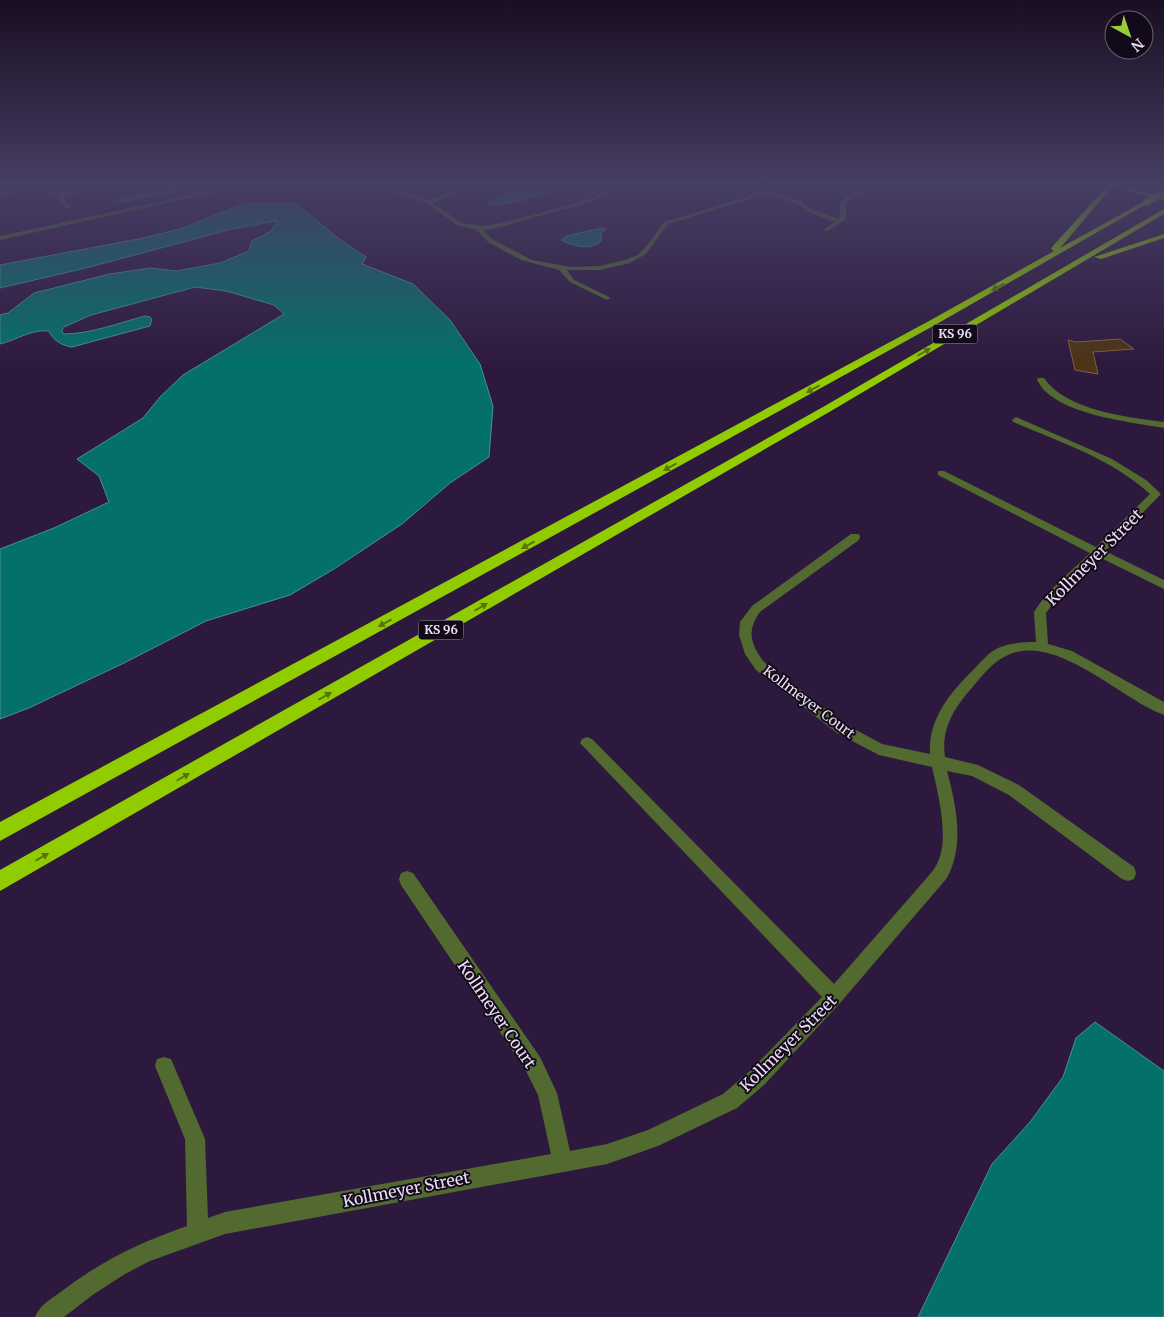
<svg xmlns="http://www.w3.org/2000/svg" width="1164" height="1317" viewBox="0 0 1164 1317" font-family="Merriweather,serif">
  <rect width="100%" height="100%" fill="#2e193e"/>
  <path fill="#037069" stroke="#489193" d="M197,182H220L127,201L120,202L118,199Z
    M571,182H576L577,183L574,182C565,188 561,187 551,188V191C539,196 496,209 487,203C503,192 546,188 566,186Z
    M243,204H296L341,240L366,257L362,264L413,284L450,320L480,364L493,406L489,457L450,483L402,524L334,569L290,595L206,621L124,663L29,708L0,719V549L54,528L109,502L99,476L77,459L143,418L160,397L183,375L284,314L274,305L226,291L195,287L91,315L64,327L62,330L63,334C91,334 118,323 145,316L150,317L152,319L150,326L72,347C63,346 52,340 49,331C31,329 17,340 0,344V315L8,313L34,293L110,274L150,268L177,271L220,263L249,251L252,241L271,231L277,221L232,229L86,268L0,288V265L143,238L180,229Z
    M602,228L606,229L601,233V241C591,251 572,246 561,240L566,236Z
    M1095,1022L1164,1071V1317H918L992,1164L1030,1122L1063,1077L1076,1038Z"/>
  <path fill="#4d3416" stroke="#84613b" d="M1120,339L1134,349L1093,352L1098,374L1075,370L1068,340L1076,342Z"/>
  <g fill="none" stroke-linecap="round" stroke-linejoin="round">
    <path fill="#526a2f" fill-rule="evenodd" d="M31,182H36C61,207 101,180 131,182L97,191L66,195L63,199L70,207L67,209L57,199L60,195L48,194L37,189L0,196V192L34,186Z
      M252,182H261L0,240V236Z
      M381,182H386L396,189L430,200L461,188L498,182L464,190L433,203L461,223L484,226L502,223L571,205L606,192V194C585,206 562,209 539,216C521,221 502,228 483,230L492,239L532,260L571,267L600,266L625,260L638,255L645,248L664,222L743,198L755,192L737,182C745,182 755,184 760,191L775,193L802,202L812,210L839,219C841,215 839,208 840,204C843,194 881,181 891,182L851,198L846,203V219L828,231L823,230L835,222L808,212L798,204L772,195L759,194L747,200L668,224L646,254L630,263L600,270H567L574,280L609,297L610,298L607,300L570,282L559,270L521,260L488,242L477,230L457,225L425,202L393,192L384,187Z
      M596,182L637,186L679,182C660,192 615,192 596,182Z
      M1038,378H1044C1067,411 1127,417 1164,422V428C1129,422 1073,416 1046,392C1042,389 1040,384 1037,380Z
      M1016,417L1112,459L1146,480L1161,494L1105,551L1164,580V589L1099,557L1054,602L1046,613L1048,644L1072,651L1164,702V715C1120,699 1057,633 1008,655C993,661 981,677 971,689C953,709 941,730 945,757L978,765L1019,785L1134,867L1136,873L1134,879L1128,881L1122,879L1009,795L972,776L947,771C956,805 965,844 947,878L840,1003L764,1085L737,1108L658,1146L607,1164L225,1234L150,1261L125,1274L94,1294L64,1317H35C40,1305 51,1299 62,1291C101,1261 141,1242 187,1226L185,1139L155,1066L157,1059L164,1057L171,1059L205,1139L208,1218L225,1212L551,1154L538,1095L526,1071L401,885L399,879L401,873L407,871L413,873L540,1057L557,1093L570,1151L607,1144L648,1130L723,1094L750,1071L822,997L580,743L582,739L587,737L592,739L834,984L925,880C929,875 934,870 937,864C950,839 938,794 932,767L879,755L837,733L756,670L745,654L739,635L740,622L752,606L851,534H859L860,537L859,540L760,612C746,631 751,645 764,662L847,725L882,744L930,754C928,720 949,694 972,671C980,663 988,653 998,648C1010,643 1023,642 1036,642L1034,612C1048,589 1072,571 1090,553L938,475V471H944L1096,547L1150,494C1112,459 1060,442 1013,422L1012,420Z"/>
    <path fill="#7fb020" fill-rule="evenodd" d="M1091,182H1100L1164,196V200Z"/>
    <path fill="#91cc00" fill-rule="evenodd" d="M1114,182H1121L1112,187L1060,248L1145,201L1150,202L935,325L0,841V822L929,321L1054,251L1051,249L1052,247L1108,185Z
      M1164,209V214L831,411L0,891V870L823,407Z
      M1164,234V238L1101,259L1094,257Z"/>
    <path stroke="#91cc00" stroke-width="7" d="M1147,202L1164,193"/>
  </g>
  <defs><path id="oneway-solid" d="M-6-.8H1V-3.2L6.5 0L1 3.2V.8H-6Z" transform="scale(1.25)"/></defs>
  <g fill="#58740b">
    <use href="#oneway-solid" transform="translate(998 287) rotate(151)"/>
    <use href="#oneway-solid" transform="translate(924 352) rotate(-30)"/>
    <use href="#oneway-solid" transform="translate(813 389) rotate(151)"/>
    <use href="#oneway-solid" transform="translate(670 467) rotate(151)"/>
    <use href="#oneway-solid" transform="translate(528 545) rotate(151)"/>
    <use href="#oneway-solid" transform="translate(481 607) rotate(-30)"/>
    <use href="#oneway-solid" transform="translate(385 623) rotate(151)"/>
    <use href="#oneway-solid" transform="translate(325 696) rotate(-30)"/>
    <use href="#oneway-solid" transform="translate(183 777) rotate(-30)"/>
    <use href="#oneway-solid" transform="translate(42 857) rotate(-30)"/>
  </g>
  <linearGradient id="sky" x2="0" y2="1"><stop stop-color="#190e22"/><stop offset="0.5" stop-color="#463e63"/><stop offset="1" stop-color="#463e63" stop-opacity="0"/></linearGradient>
  <rect width="1164" height="366" fill="url(#sky)"/>
  <g text-anchor="middle" stroke-width="4" stroke-linejoin="round" paint-order="stroke">
    <g fill="#120919" stroke="#a89db4" stroke-width="1">
      <rect x="932.5" y="324.5" width="45" height="19" rx="4"/>
      <rect x="418.5" y="620.5" width="45" height="19" rx="4"/>
    </g>
    <g font-size="12" font-weight="bold" fill="#e9ddf6">
      <text x="955" y="338">KS 96</text>
      <text x="441" y="634">KS 96</text>
    </g>
    <g font-size="14" fill="#e9ddf6" stroke="#120919">
      <text transform="translate(809 702) rotate(37)" y="5">Kollmeyer Court</text>
    </g>
    <g font-size="16" fill="#e9ddf6" stroke="#120919">
      <text transform="translate(1094 557) rotate(-45)" y="6">Kollmeyer Street</text>
      <text transform="translate(497 1014) rotate(56)" y="6">Kollmeyer Court</text>
      <text transform="translate(788 1043) rotate(-45)" y="6">Kollmeyer Street</text>
      <text transform="translate(406 1189) rotate(-11)" y="6">Kollmeyer Street</text>
    </g>
  </g>
  <g transform="translate(1129 35) rotate(140)"><circle r="24" fill="#120919" stroke="#685e71"/>
  <path d="M0-4L9 19L0 12L-9 19Z" fill="#97cc39"/>
  <text y="-8" font-size="14" font-weight="bold" text-anchor="middle" fill="#e9ddf6">N</text>
  </g>
</svg>
